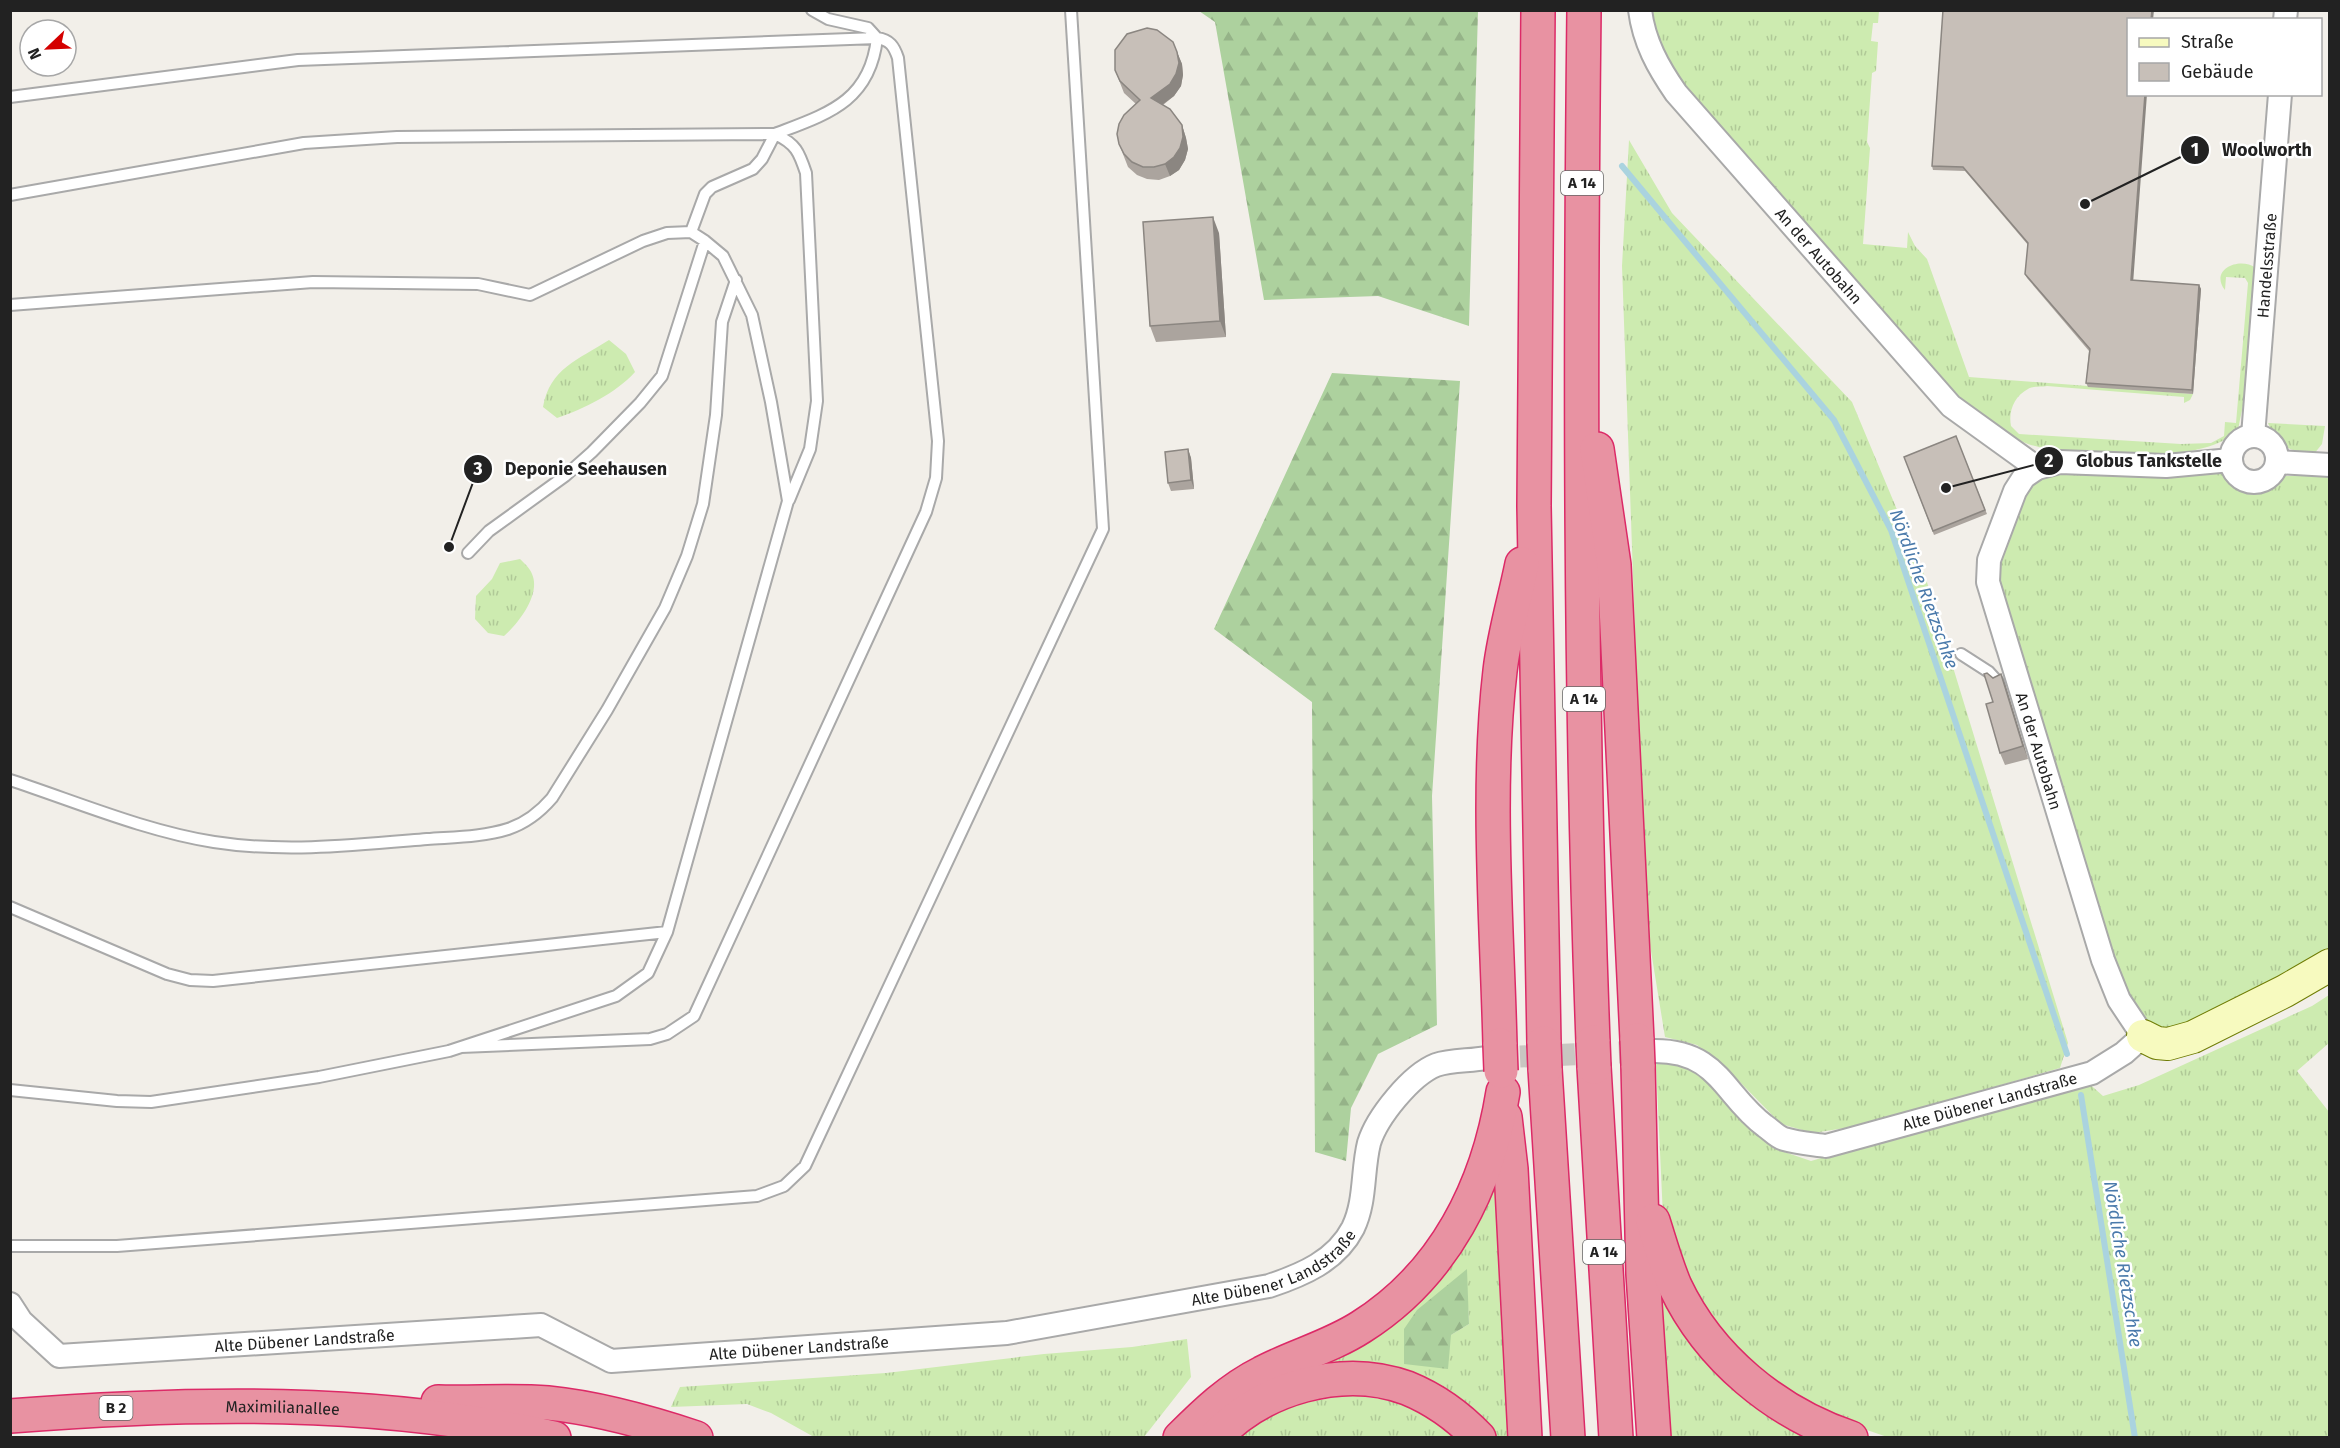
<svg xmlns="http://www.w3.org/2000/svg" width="2340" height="1448" viewBox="0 0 2340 1448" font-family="'Fira Sans',sans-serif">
  <defs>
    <pattern id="grass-tufts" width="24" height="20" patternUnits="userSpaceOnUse" patternTransform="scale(1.5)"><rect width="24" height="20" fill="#cdebb0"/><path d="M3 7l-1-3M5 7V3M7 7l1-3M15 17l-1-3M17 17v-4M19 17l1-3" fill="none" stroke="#b0c997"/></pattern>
    <pattern id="forest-firs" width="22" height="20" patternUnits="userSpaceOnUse" patternTransform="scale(1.5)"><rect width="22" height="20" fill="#add19e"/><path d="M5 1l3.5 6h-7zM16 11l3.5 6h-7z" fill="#95b388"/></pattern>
  </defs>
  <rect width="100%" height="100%" fill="#f2efe9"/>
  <path fill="url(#grass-tufts)" fill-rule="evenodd" d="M1649,11H1879L1878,23H1873L1871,41L1878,42L1876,71L1872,73L1867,142L1870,148L1863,244L1907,248L1908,232L1915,246L1927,259L1969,377L2193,394L2190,400L2184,403V397L2047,386C2042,387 2032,386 2028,389C2015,396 2008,410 2011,426L2019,434L2181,444L2211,443L2224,436L2225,422L2236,423L2248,283L2245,278L2226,277L2225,290C2209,270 2239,256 2256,268L2251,368L2238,429C2208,467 2070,458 2028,444C2006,436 1987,421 1968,409L1682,86L1661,50Z
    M1629,140L1672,213L1852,402L1926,579L2068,1043L2060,1068L1858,1126L1813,1133L1781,1124L1733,1075L1697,1045L1665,1037L1645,914L1622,266Z
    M609,340L626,354L635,372C616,393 584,409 557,418L543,407C550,368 578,360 609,340Z
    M2268,423L2325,426L2322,444L2314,454C2288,450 2278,448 2268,423Z
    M2073,471L2222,473L2248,488L2262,487L2283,476H2329V948L2233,1002L2166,1032L2145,1022L2120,981L1998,583L2001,551L2028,490L2036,481L2047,475Z
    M520,559C524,563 530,568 532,574C541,594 519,623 504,636L488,633L475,619L476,596L492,579L500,563Z
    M2329,995V1043L2297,1071L2329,1112V1437L1890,1438L1821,1414L1735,1359L1695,1304L1663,1217L1656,1065L1658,1061L1690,1066L1715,1084L1747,1126L1773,1148L1811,1161L2086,1081L2103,1096L2139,1085L2312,1006Z
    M1498,1190L1517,1437H1495L1320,1372L1324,1359L1486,1192ZM1466,1270L1469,1324L1451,1335Z
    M1658,1292H1666L1821,1437H1666Z
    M1187,1339L1191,1377L1144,1437H814L771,1413L747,1404L671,1407L680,1387L886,1373L1044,1354L1132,1347Z
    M1349,1395L1407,1402L1464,1438H1233L1278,1407Z"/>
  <path fill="url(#forest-firs)" d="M1199,11H1478L1469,326L1378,296L1264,300L1215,22Z
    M1332,373L1460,381L1432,796L1437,1025L1378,1054L1351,1108L1346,1161L1315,1152L1312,702L1214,629Z
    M1467,1269L1469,1324L1451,1335L1448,1369L1404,1364V1329L1417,1310Z"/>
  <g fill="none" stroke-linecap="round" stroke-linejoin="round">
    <path stroke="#aad3df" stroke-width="6" d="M1622,166L1834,420L1891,530L2067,1054
      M2081,1095L2135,1438"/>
    <path stroke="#c8c6c1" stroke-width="22" stroke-dasharray="22 11" stroke-linecap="butt" d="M1487,1058L1652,1051"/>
    <g stroke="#a9a9a9" stroke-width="14">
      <path id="lane" d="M10,97L298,60L877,38C890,40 894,46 898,58L938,441L936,478L926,512L694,1016L667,1034L650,1039L461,1047
        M10,195L304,143L397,137L775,134C796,144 799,152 806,173L817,401L810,449L789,500
        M691,232L705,194L712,187L753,169L762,159L775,134C827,114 870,102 877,38L868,28L828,19L812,10
        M10,305L313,282L478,284L530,295L643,241L667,233L691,232L705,241L723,256L752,315L771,402L788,501L667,932L648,973L616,996L449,1051L319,1077L151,1102L117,1101L10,1090
        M468,553L489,531L565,476L592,452L640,403L662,376L705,241
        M1961,654L1989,672L1999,683
        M10,780C77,802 145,831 214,842C284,853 357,845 427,839C453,837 483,837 508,829C526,823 540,812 552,798L607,710L665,608L687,556L703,504L716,415L722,322L736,280
        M10,907L167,974L190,980L213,981L667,932
        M10,1246H117L757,1196L784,1186L805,1166L1103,529L1071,10"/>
    </g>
    <g stroke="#a9a9a9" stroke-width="26">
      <g id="street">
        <path id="s1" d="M1640,10C1644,42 1658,67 1676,93L1951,406L2037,468"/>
        <path d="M2285,20L2286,10"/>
        <circle cx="2254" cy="459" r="23"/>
        <path id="s2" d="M2253,436L2280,94"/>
        <path d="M2277,462L2330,465"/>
        <path id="s3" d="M1653,1051C1719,1050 1723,1095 1765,1126C1771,1130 1777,1137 1784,1139C1797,1143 1812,1144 1826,1146L2092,1073L2124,1053L2143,1036L2119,1000L2103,960L1988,582L1989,560L2015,491L2024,477L2037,468L2060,462L2166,466L2231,460"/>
        <path id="s4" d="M10,1304L21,1321L59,1356L541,1325L611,1361L1007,1333L1269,1286C1302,1275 1336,1261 1353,1228C1366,1201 1362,1171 1369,1143C1377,1117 1411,1075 1436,1065C1451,1060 1470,1061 1486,1058"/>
      </g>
    </g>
    <g stroke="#707d05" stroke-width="34">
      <path id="secondary" d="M2143,1036L2157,1043L2168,1044L2193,1037L2285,991L2330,965"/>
    </g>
    <g stroke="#dc2a67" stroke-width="36">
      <g id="highway">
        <path d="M1538,10L1534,506L1544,1043"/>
        <path d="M1584,10C1580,354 1580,698 1593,1042"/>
        <path d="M1597,449L1614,565L1637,1040"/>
        <path d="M1500,1045C1497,923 1486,792 1500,671C1504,635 1515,599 1522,564"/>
        <path d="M1638,1065L1643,1274L1654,1438"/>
        <path d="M1594,1067L1616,1438"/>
        <path d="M1545,1069L1568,1438"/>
        <path d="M1505,1117L1511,1169L1525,1438"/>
        <path d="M1653,1221C1660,1243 1666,1265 1675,1286C1709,1358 1776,1413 1851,1438"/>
        <path d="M438,1402C475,1403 511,1400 548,1403C598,1408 648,1422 696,1438"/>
        <path id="s5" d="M10,1416C191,1402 376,1398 554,1438"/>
        <path d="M1180,1438C1205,1413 1230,1389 1262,1373C1294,1356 1330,1347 1361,1327C1445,1274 1488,1186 1503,1092"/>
        <path d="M1215,1438C1261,1388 1342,1364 1407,1388C1434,1399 1459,1417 1479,1438"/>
      </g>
    </g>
    <use href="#lane" stroke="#fff" stroke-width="10"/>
    <use href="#street" stroke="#fff" stroke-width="22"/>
    <use href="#secondary" stroke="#f7fabf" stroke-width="32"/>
    <use href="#highway" stroke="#e892a2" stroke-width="33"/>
    <g stroke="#dc2a67" stroke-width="36" stroke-linecap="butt">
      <path id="highway-bridge" d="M1637,1040L1638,1065
        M1593,1042L1594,1067
        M1544,1043L1545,1069
        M1500,1045L1501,1071"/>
    </g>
    <use href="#highway-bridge" stroke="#e892a2" stroke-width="33"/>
  </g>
  <path fill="#aba49e" d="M1943,10L2133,280L2199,285L2201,289L2193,394L2088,387L2086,383L2089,351L2027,278L2025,274L2028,245L1965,171L1933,170L1932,166Z
    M1177,52L1182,64L1183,75L1181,86L1174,96L1163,105L1182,125L1186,138L1188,149L1185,160L1179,170L1170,176L1159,180L1147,179L1137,175L1128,167L1119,144L1136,104L1124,93L1115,70Z
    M1219,233L1226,337L1156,342L1150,326Z
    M1956,436L1987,514L1934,535L1904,457Z
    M1188,449L1191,458L1194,489L1171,491L1168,483Z
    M2001,674L2028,759L2005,765L2000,753L1993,702V678Z"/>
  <path fill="#8b8681" d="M2152,10H2154L2153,20H2151Z
    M1177,52L1182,64L1183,75L1181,86L1174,96L1155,110L1151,98Z
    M2145,94H2147L2133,284L2131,280Z
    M1182,125L1186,138L1188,149L1185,160L1179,170L1170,176L1165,164Z
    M1213,217L1219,233L1226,337L1220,321Z
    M2199,285L2201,289L2193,394L2192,390Z
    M1188,449L1191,458L1194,489L1191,480Z
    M2001,674L2006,686L2028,759L2023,746Z"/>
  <path fill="#c7bfb8" stroke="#8b8681" stroke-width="1.5" d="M1943,10H2152L2151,20H2128V94H2145L2131,280L2199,285L2192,390L2086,383L2090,349L2025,274L2028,243L1963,167L1932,166Z
    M1147,28L1157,30L1173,42L1177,52L1179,63L1176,74L1170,84L1151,98L1170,109L1182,125L1183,137L1180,148L1174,157L1165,164L1154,167H1143L1132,162L1124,154L1119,144L1117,134L1119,124L1124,115L1140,100L1120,81L1115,70V50L1127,34Z
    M1213,217L1220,321L1150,326L1143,222Z
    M1956,436L1985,510L1933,531L1904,457Z
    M1188,449L1191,480L1168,483L1165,452Z
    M1987,673L1993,678L2001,674L2023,746L2000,753L1986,704L1993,702L1984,674Z"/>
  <g text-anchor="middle" stroke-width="5" stroke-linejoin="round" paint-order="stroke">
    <g fill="#fff" stroke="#646464" stroke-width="1.5">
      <rect x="1561" y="171" width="42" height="24" rx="4.5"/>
      <rect x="1563" y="687" width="42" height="24" rx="4.5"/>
      <rect x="1583" y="1240" width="42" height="24" rx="4.5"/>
      <rect x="99.5" y="1396" width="33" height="24" rx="4.5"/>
    </g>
    <g font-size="15" font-weight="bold" fill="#222">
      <text x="1582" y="188">A 14</text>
      <text x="1584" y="704">A 14</text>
      <text x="1604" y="1257">A 14</text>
      <text x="116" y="1413">B 2</text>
    </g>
    <g font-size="16" fill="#222" stroke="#fff">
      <text dy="6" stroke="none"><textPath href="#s1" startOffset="308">An der Autobahn</textPath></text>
      <text dy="6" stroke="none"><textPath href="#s2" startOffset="171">Handelsstraße</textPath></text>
      <text transform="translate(2039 751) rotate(73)" y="6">An der Autobahn</text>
      <text dy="6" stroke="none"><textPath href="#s3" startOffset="376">Alte Dübener Landstraße</textPath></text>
      <text dy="6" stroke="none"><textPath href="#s4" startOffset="1308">Alte Dübener Landstraße</textPath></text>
      <text dy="6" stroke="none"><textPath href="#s4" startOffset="318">Alte Dübener Landstraße</textPath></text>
      <text dy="6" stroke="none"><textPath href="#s4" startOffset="822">Alte Dübener Landstraße</textPath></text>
      <text dy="6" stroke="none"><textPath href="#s5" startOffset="273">Maximilianallee</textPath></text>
    </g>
    <g font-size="18" font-style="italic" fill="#4a7aab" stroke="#fff">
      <text transform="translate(1924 589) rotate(70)" y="6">Nördliche Rietzschke</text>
      <text transform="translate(2123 1264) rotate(81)" y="6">Nördliche Rietzschke</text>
    </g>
  </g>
  <path fill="none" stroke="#222" stroke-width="2" d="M2085 204L2195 150M1946 488L2049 461M449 547L478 469"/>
  <g fill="#222" stroke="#fff" stroke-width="2">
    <circle cx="2085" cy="204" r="6"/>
    <circle cx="1946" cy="488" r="6"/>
    <circle cx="449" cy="547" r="6"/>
    <circle cx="2195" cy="150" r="15"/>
    <circle cx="2049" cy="461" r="15"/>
    <circle cx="478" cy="469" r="15"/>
  </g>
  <g font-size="18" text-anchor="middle" font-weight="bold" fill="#fff">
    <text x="2195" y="156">1</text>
    <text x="2049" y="467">2</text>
    <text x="478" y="475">3</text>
  </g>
  <g font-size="18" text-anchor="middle" font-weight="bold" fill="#222" stroke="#fff" stroke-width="5" stroke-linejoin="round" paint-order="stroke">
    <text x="2267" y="156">Woolworth</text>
    <text x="2149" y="467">Globus Tankstelle</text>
    <text x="586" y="475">Deponie Seehausen</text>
  </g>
  <rect width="2340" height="1448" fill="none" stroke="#222222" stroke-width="24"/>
  <rect x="2127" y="18" width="195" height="78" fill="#ffffff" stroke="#a7a7a7" stroke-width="1.5"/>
  <rect x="2139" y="38" width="30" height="9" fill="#f7fabf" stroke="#a7a7a7" stroke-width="1.5"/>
  <text x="2181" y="48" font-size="18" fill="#222222">Straße</text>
  <rect x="2139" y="63" width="30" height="18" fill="#c7bfb8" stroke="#a7a7a7" stroke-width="1.5"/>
  <text x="2181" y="78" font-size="18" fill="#222222">Gebäude</text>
  <g transform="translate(48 48) rotate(247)"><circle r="28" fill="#ffffff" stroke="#a7a7a7" stroke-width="1.5"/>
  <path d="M0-4.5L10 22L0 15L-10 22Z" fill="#d40000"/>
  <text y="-9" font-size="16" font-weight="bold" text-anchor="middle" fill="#222222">N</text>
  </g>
</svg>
